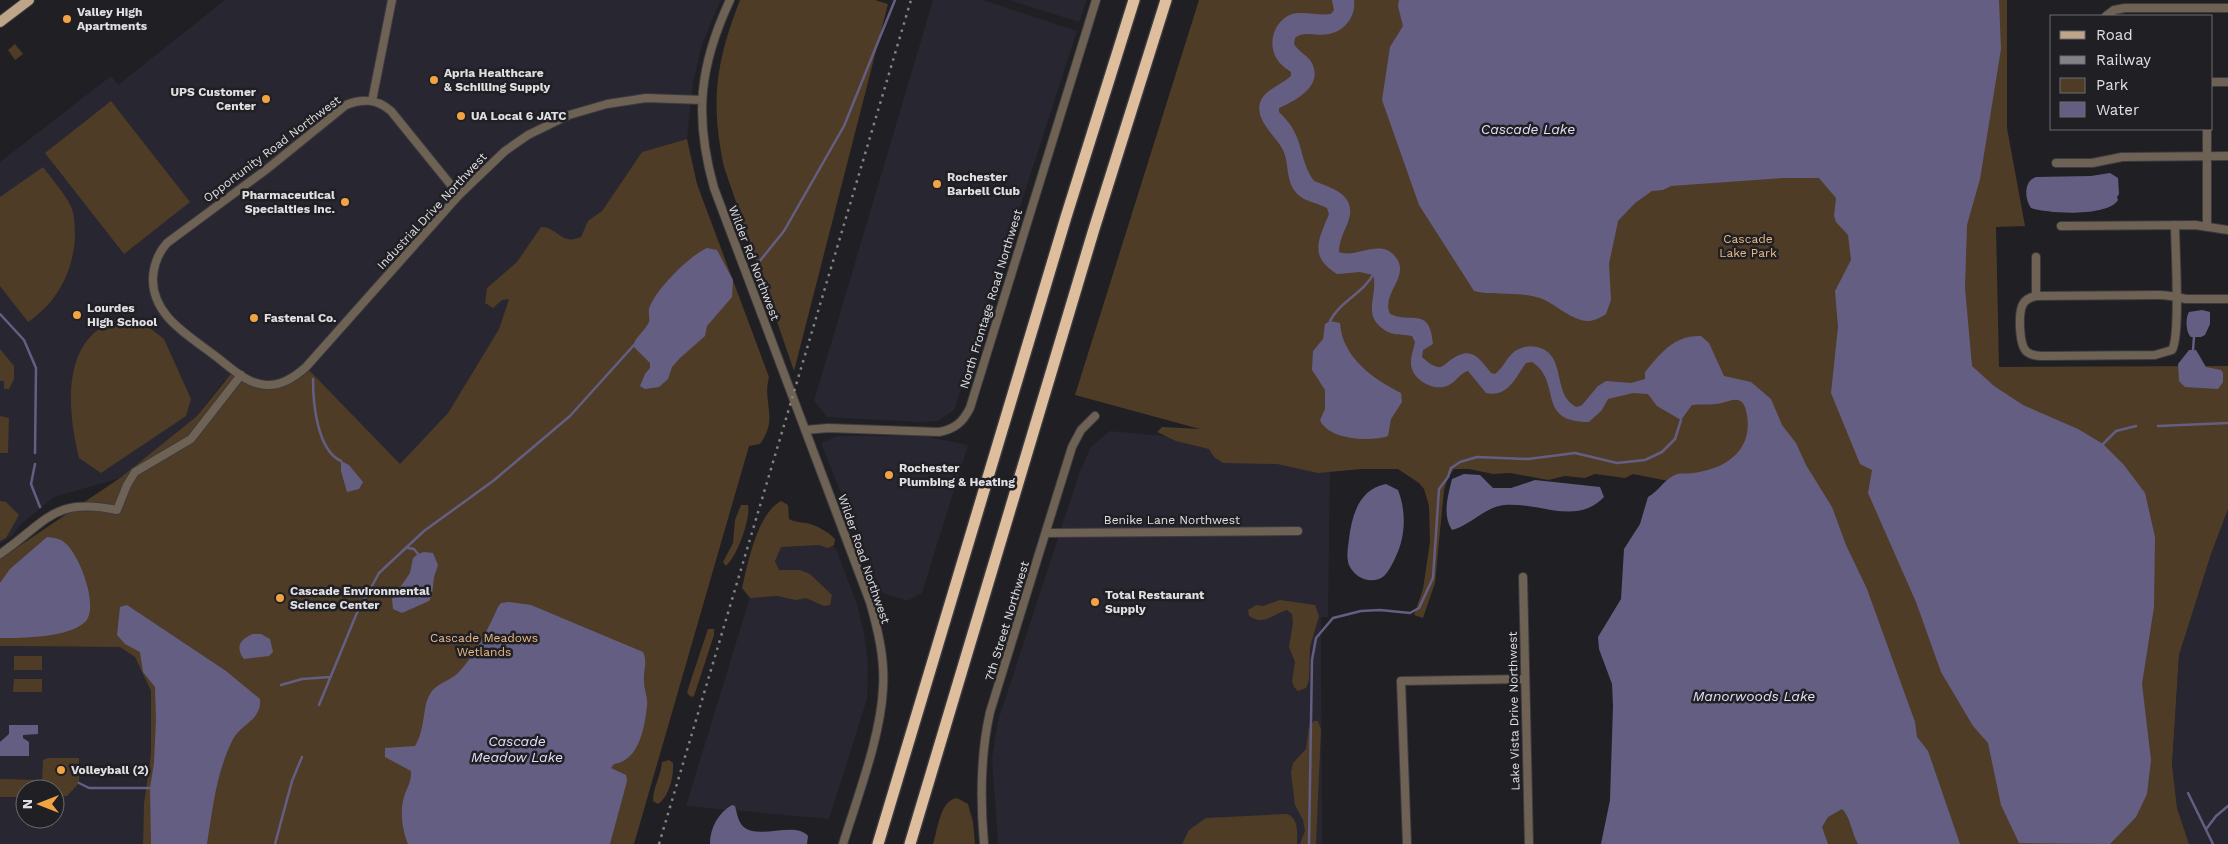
<svg xmlns="http://www.w3.org/2000/svg" width="2228" height="844" viewBox="0 0 2228 844" font-family="'Work Sans',sans-serif">
  <rect width="100%" height="100%" fill="#201f24"/>
  <path fill="#282630" fill-rule="evenodd" d="M225,0H721L702,44L693,83L687,139L642,152L583,240L519,271L499,329L448,413L400,465L306,367L280,383L224,380L197,416L120,478L54,497L21,524L11,537L0,544V162L111,76L118,85Z
    M933,0H983L1077,31L954,410L938,421L917,422L827,417L814,401Z
    M1009,0H1087L1079,22Z
    M1110,431L1253,444L1330,465L1328,617H1321L1322,844H998L992,758L998,721L1080,471L1091,447Z
    M838,436H923L968,445L922,593L907,601L881,592L821,443Z
    M2228,509V844H2189L2177,808L2172,764L2179,655L2211,554Z
    M771,529L826,539L836,549L857,604L864,633L868,663L867,699L829,819L686,806Z
    M0,646L121,647L135,657L151,691V754L144,803L143,844H0ZM25,789H55V819H25Z"/>
  <path fill="#4f3c27" d="M740,0H875L888,4L794,371L724,167C710,101 716,62 740,0Z
    M1199,0H2007V128L2025,226L1996,227L1999,367L2228,366V509L2211,554L2179,655L2172,764L2177,808L2189,844H1819L1820,511L1633,474L1625,478L1595,474L1585,478L1565,476L1548,480L1510,473L1493,474L1469,469H1454L1448,477L1444,490L1435,583L1423,618L1414,615L1423,589L1430,542L1429,506L1424,489L1419,483L1398,469H1362L1318,473L1277,464L1223,463L1214,457L1209,449L1176,441L1157,432L1162,427L1200,429L1075,395Z
    M15,44L23,54L15,60L8,50Z
    M111,101L190,202L124,254L45,153Z
    M687,139L697,184L769,377C762,403 779,418 760,444L749,446L634,844H143L144,803L151,754V691L135,657L120,647L0,646V559L120,478L197,416L230,375H241L272,385L306,367L400,464L448,413L499,329L509,299L502,300L493,308L485,303L487,288L517,262L541,227C558,227 561,246 581,237L588,221L602,211L642,152Z
    M43,167C51,178 70,199 73,212C81,255 64,298 28,322L0,286V197Z
    M138,319L164,339L191,399L186,416L101,473L79,458C69,417 61,353 102,327C106,325 111,320 115,319C122,318 131,319 138,319Z
    M0,349L14,366V379L9,389H4V381H0Z
    M0,416L9,418L8,453H0Z
    M0,501L6,502L19,515L6,538L0,541Z
    M781,501L788,505L789,519C795,522 799,522 806,523C816,525 829,532 835,539L834,545L828,548L819,545L781,547L775,561L779,570H800L810,574L832,595L830,605L824,606L806,598L796,600L777,596L750,598L742,588C748,563 757,514 781,501Z
    M741,505H748C751,519 737,556 726,566L723,562L733,543L735,520Z
    M1280,600L1315,605L1319,616L1310,647L1309,680L1306,688L1298,691L1294,687L1292,681L1295,662L1289,647L1293,623L1292,614L1287,610C1273,614 1264,626 1249,616L1248,610L1256,605L1263,606Z
    M708,629H714V635L694,696L691,697L687,693L689,686Z
    M14,656H42V670H14Z
    M14,679H42V692H13Z
    M1314,721H1318L1321,729L1316,844H1300L1305,831L1303,820L1295,805L1291,773L1293,763L1306,749L1309,727Z
    M48,758H79V783L67,796L55,797V789H25V797H0V779L42,780L43,760Z
    M669,760L673,763C674,776 669,797 658,804L653,801C653,787 661,776 662,762Z
    M957,798L968,804L973,822L975,844H933C938,829 940,800 957,798Z
    M1287,814C1299,819 1297,832 1297,844H1182L1189,830L1206,818Z"/>
  <path fill="#655e83" d="M1332,0H1354C1356,16 1345,31 1329,34C1317,37 1304,30 1295,38L1294,44C1298,51 1305,54 1310,60C1326,84 1297,100 1279,108V112C1306,137 1297,157 1314,181C1335,189 1359,196 1347,225C1343,234 1339,242 1339,252C1357,259 1382,236 1397,259C1409,278 1381,294 1390,314C1412,324 1430,306 1433,344L1423,350L1422,357C1425,360 1434,367 1438,367C1442,368 1445,364 1448,362C1470,345 1477,355 1491,373L1495,374C1503,368 1507,357 1515,351C1521,347 1530,345 1537,347C1568,354 1551,396 1577,407L1582,405L1598,386L1606,381L1631,383L1645,379V372C1661,353 1674,335 1701,336L1709,343L1724,376L1751,382L1771,399L1782,425L1796,443L1806,465L1832,507L1846,545L1867,589L1915,722L1917,737L1928,751L1960,844H1858C1851,832 1851,818 1842,809L1828,817L1822,827L1828,844H1601L1610,800L1613,706L1612,684L1599,649L1598,637L1621,599L1624,549L1640,524L1648,497C1659,491 1665,478 1677,474C1682,473 1688,474 1693,473C1725,469 1753,451 1747,415C1743,390 1730,403 1715,404C1708,405 1700,404 1692,405L1681,420L1657,406L1648,394L1633,393L1608,399L1602,410L1589,422C1535,422 1563,382 1532,362L1526,363C1515,378 1508,398 1486,393L1468,371C1460,373 1457,381 1449,385C1434,393 1410,379 1411,362C1411,356 1414,348 1415,342L1412,336C1404,334 1394,336 1386,331C1360,315 1379,296 1373,275L1360,272L1337,274C1308,256 1319,239 1329,214L1327,208C1316,202 1302,202 1294,190C1286,179 1289,162 1283,150C1276,136 1255,121 1260,103C1264,90 1281,85 1291,76V72C1287,69 1282,66 1279,62C1266,46 1273,21 1292,14C1304,11 1319,16 1331,14L1334,10Z
    M1399,0H1999L2001,49L1980,179L1967,225L1965,288L1972,366L1994,386L2023,405L2078,429L2103,444L2124,465L2145,493L2155,537L2154,607L2142,684L2151,760L2147,794L2136,817L2110,844L2019,843L2001,805L1988,743L1973,726L1941,672L1916,602L1868,493L1872,470L1860,464L1831,393L1838,327L1835,291L1851,260L1848,235L1836,222L1834,216L1836,198L1819,178H1782L1671,186L1663,190L1652,191L1635,203L1618,221L1609,264L1611,300L1606,314C1598,319 1590,323 1581,320C1566,316 1554,303 1540,298C1518,291 1495,296 1474,291L1419,205L1382,100L1390,47L1403,26L1398,6Z
    M2110,173L2118,178L2119,194L2117,197L2118,200C2108,217 2047,214 2031,208C2024,198 2024,181 2036,177L2091,176Z
    M707,248L717,250L733,280L732,297L707,326L705,336L680,358L672,367L668,379L659,387L645,389L640,386L645,374L650,368V363L633,346C636,336 643,333 648,324C651,320 648,314 649,309C655,290 689,256 707,248Z
    M2202,310L2210,312V324L2205,335L2201,337H2191C2186,333 2185,318 2189,312Z
    M1330,321L1340,323C1342,357 1373,379 1401,393L1402,402L1391,419L1388,436C1371,442 1328,440 1320,420L1325,409V390L1312,370L1313,351L1323,339L1325,324Z
    M2189,350H2196L2206,367L2221,370L2223,373V382L2218,389L2185,387L2179,381L2178,364Z
    M341,461L349,465L363,482L359,489L347,492L341,471Z
    M1464,474L1480,475L1493,488H1511L1535,480L1600,487L1604,497C1576,526 1540,502 1504,505C1485,507 1471,525 1452,530C1442,515 1448,496 1452,479Z
    M1386,484L1398,490C1406,510 1406,536 1396,556C1393,563 1389,571 1384,576C1373,585 1355,579 1349,565C1346,557 1348,548 1349,539C1352,515 1359,489 1386,484Z
    M47,537C54,538 60,538 65,543C79,554 99,605 86,621C70,638 22,638 0,638V583L10,569Z
    M424,552L433,553L438,565L434,577L432,595L429,601L402,613L393,609L392,599L410,573L413,558L418,554Z
    M509,602L531,605L643,652C648,663 643,670 644,682C644,690 648,697 647,705C645,727 639,761 614,764L611,768L626,775L627,781L610,844H408C403,832 400,814 403,801C405,790 412,783 411,771L385,757V748L415,746C426,728 422,707 430,694C435,684 450,681 458,673C476,654 487,631 498,607L501,603Z
    M127,605L226,671L260,699C262,720 241,724 233,739C216,773 213,807 207,844H151L150,788L154,763L156,720L155,687L143,672L140,652L125,644L117,635L120,607Z
    M253,634H261L270,639L273,652L269,656L244,659C235,647 240,639 253,634Z
    M9,725H38V734L23,735V738L29,742V756H0V742L9,734Z
    M732,805L735,806C737,813 738,823 745,828C760,839 796,821 808,836L807,844H710C710,828 718,813 732,805Z"/>
  <g fill="none" stroke-linecap="round" stroke-linejoin="round">
    <path stroke="#655e83" stroke-width="2.5" d="M759,262L784,231L844,126L895,0
      M0,314L24,340L36,368L35,453
      M1330,321C1340,301 1364,293 1374,273
      M2193,350L2194,337
      M313,379C313,403 317,450 341,461
      M2158,426L2228,423
      M2103,444L2116,431L2136,426
      M35,464L31,484L40,507
      M408,548L414,549L418,554
      M281,685L302,679L330,677
      M319,705L356,615L379,573L424,531L493,481L570,416L634,345
      M79,783L89,788H150
      M2188,793L2213,844
      M2207,828L2216,816L2228,806
      M275,844L292,781L302,757
      M1309,844L1312,660L1316,638L1333,618L1361,611L1380,610L1410,613L1419,608L1433,578L1439,489L1448,477L1451,468L1460,462L1477,457L1528,459L1575,453L1617,463L1645,460L1662,452L1675,439L1681,420"/>
    <g stroke="#3b3a3f" stroke-width="10">
      <path id="minor" d="M730,0C699,66 694,117 714,188L870,602C878,630 885,659 883,688C881,736 857,798 843,844
        M2106,16L2114,10L2125,8H2228
        M2212,82H2228
        M372,101L392,0
        M2207,129V227
        M2056,163H2092L2122,157L2228,156
        M459,195L391,111C377,99 363,98 346,105L267,169L167,243C158,253 154,264 153,277C151,315 188,335 214,355C229,366 246,384 266,385C281,386 295,377 306,367L459,195L505,151L528,135L569,115L607,104L646,98L702,100
        M2175,225C2175,248 2181,335 2172,350L2155,355L2043,356C2037,356 2031,355 2027,352C2019,346 2018,313 2023,304C2026,299 2031,297 2036,296L2159,295C2168,295 2177,297 2186,299H2228
        M2061,226L2195,225L2228,230
        M2036,257V296
        M805,430L828,428L939,432C955,429 963,422 970,408L1096,0
        M1047,533L1298,531
        M0,554C48,521 53,497 117,510L127,485L135,472L191,439L241,375
        M1523,577L1529,844
        M984,844C980,799 980,756 990,712L1072,447L1081,430L1095,416
        M1407,844L1401,681L1525,679"/>
    </g>
    <g stroke="#3b3a3f" stroke-width="12">
      <path id="major" d="M0,22L29,0"/>
    </g>
    <g stroke="#3b3a3f" stroke-width="14">
      <path id="highway" d="M878,844L1066,217L1134,0
        M910,844L1094,229L1166,0"/>
    </g>
    <use href="#minor" stroke="#6e6254" stroke-width="8"/>
    <use href="#major" stroke="#bea488" stroke-width="10"/>
    <use href="#highway" stroke="#debe9d" stroke-width="11"/>
    <path stroke="#838286" stroke-width="2.5" stroke-dasharray="2.5 5" stroke-linecap="butt" d="M659,844L911,0"/>
  </g>
  <g fill="#f3a442" stroke="#201f24" stroke-width="2">
    <circle cx="67" cy="19" r="5"/>
    <circle cx="434" cy="80" r="5"/>
    <circle cx="266" cy="99" r="5"/>
    <circle cx="461" cy="116" r="5"/>
    <circle cx="937" cy="184" r="5"/>
    <circle cx="345" cy="202" r="5"/>
    <circle cx="77" cy="315" r="5"/>
    <circle cx="254" cy="318" r="5"/>
    <circle cx="889" cy="475" r="5"/>
    <circle cx="280" cy="598" r="5"/>
    <circle cx="1095" cy="602" r="5"/>
    <circle cx="61" cy="770" r="5"/>
  </g>
  <g text-anchor="middle" stroke-width="5" stroke-linejoin="round" paint-order="stroke">
    <g font-size="12" font-weight="bold" fill="#e0e0e3" stroke="#201f24" text-anchor="start">
      <text x="77" y="16">Valley High<tspan x="77" dy="14">Apartments</tspan></text>
      <text x="444" y="77">Apria Healthcare<tspan x="444" dy="14">&amp; Schilling Supply</tspan></text>
      <text x="256" y="96" text-anchor="end">UPS Customer<tspan x="256" dy="14">Center</tspan></text>
      <text x="471" y="120">UA Local 6 JATC</text>
      <text x="947" y="181">Rochester<tspan x="947" dy="14">Barbell Club</tspan></text>
      <text x="335" y="199" text-anchor="end">Pharmaceutical<tspan x="335" dy="14">Specialties Inc.</tspan></text>
      <text x="87" y="312">Lourdes<tspan x="87" dy="14">High School</tspan></text>
      <text x="264" y="322">Fastenal Co.</text>
      <text x="899" y="472">Rochester<tspan x="899" dy="14">Plumbing &amp; Heating</tspan></text>
      <text x="290" y="595">Cascade Environmental<tspan x="290" dy="14">Science Center</tspan></text>
      <text x="1105" y="599">Total Restaurant<tspan x="1105" dy="14">Supply</tspan></text>
      <text x="71" y="774">Volleyball (2)</text>
    </g>
    <g font-size="12" fill="#e0e0e3" stroke="#201f24">
      <text transform="translate(272 149) rotate(-37)" y="4">Opportunity Road Northwest</text>
      <text transform="translate(432 211) rotate(-47)" y="4">Industrial Drive Northwest</text>
      <text transform="translate(754 263) rotate(69)" y="4">Wilder Rd Northwest</text>
      <text transform="translate(991 299) rotate(-73)" y="4">North Frontage Road Northwest</text>
      <text x="1172" y="524">Benike Lane Northwest</text>
      <text transform="translate(864 559) rotate(71)" y="4">Wilder Road Northwest</text>
      <text transform="translate(1007 621) rotate(-73)" y="4">7th Street Northwest</text>
      <text transform="translate(1514 711) rotate(-91)" y="4">Lake Vista Drive Northwest</text>
    </g>
    <g font-size="12" fill="#eab985" stroke="#201f24">
      <text x="1748" y="243">Cascade<tspan x="1748" dy="14">Lake Park</tspan></text>
      <text x="484" y="642">Cascade Meadows<tspan x="484" dy="14">Wetlands</tspan></text>
    </g>
    <g font-size="14" font-style="italic" fill="#e3dff9" stroke="#201f24">
      <text x="1528" y="134">Cascade Lake</text>
      <text x="1754" y="701">Manorwoods Lake</text>
      <text x="517" y="746">Cascade<tspan x="517" dy="16">Meadow Lake</tspan></text>
    </g>
  </g>
  <rect x="2050" y="15" width="162" height="115" fill="#201f24" stroke="#6d6c70"/>
  <rect x="2060" y="31" width="25" height="8" fill="#bea488" stroke="#6d6c70"/>
  <text x="2096" y="40" font-size="15" fill="#e0e0e3">Road</text>
  <rect x="2060" y="56" width="25" height="8" fill="#838286" stroke="#6d6c70"/>
  <text x="2096" y="65" font-size="15" fill="#e0e0e3">Railway</text>
  <rect x="2060" y="78" width="25" height="15" fill="#4f3c27" stroke="#6d6c70"/>
  <text x="2096" y="90" font-size="15" fill="#e0e0e3">Park</text>
  <rect x="2060" y="102" width="25" height="15" fill="#655e83" stroke="#6d6c70"/>
  <text x="2096" y="115" font-size="15" fill="#e0e0e3">Water</text>
  <g transform="translate(40 804) rotate(270)"><circle r="24" fill="#201f24" stroke="#6d6c70"/>
  <path d="M0-4L9 19L0 12L-9 19Z" fill="#f3a442"/>
  <text y="-8" font-size="14" font-weight="bold" text-anchor="middle" fill="#e0e0e3">N</text>
  </g>
</svg>
